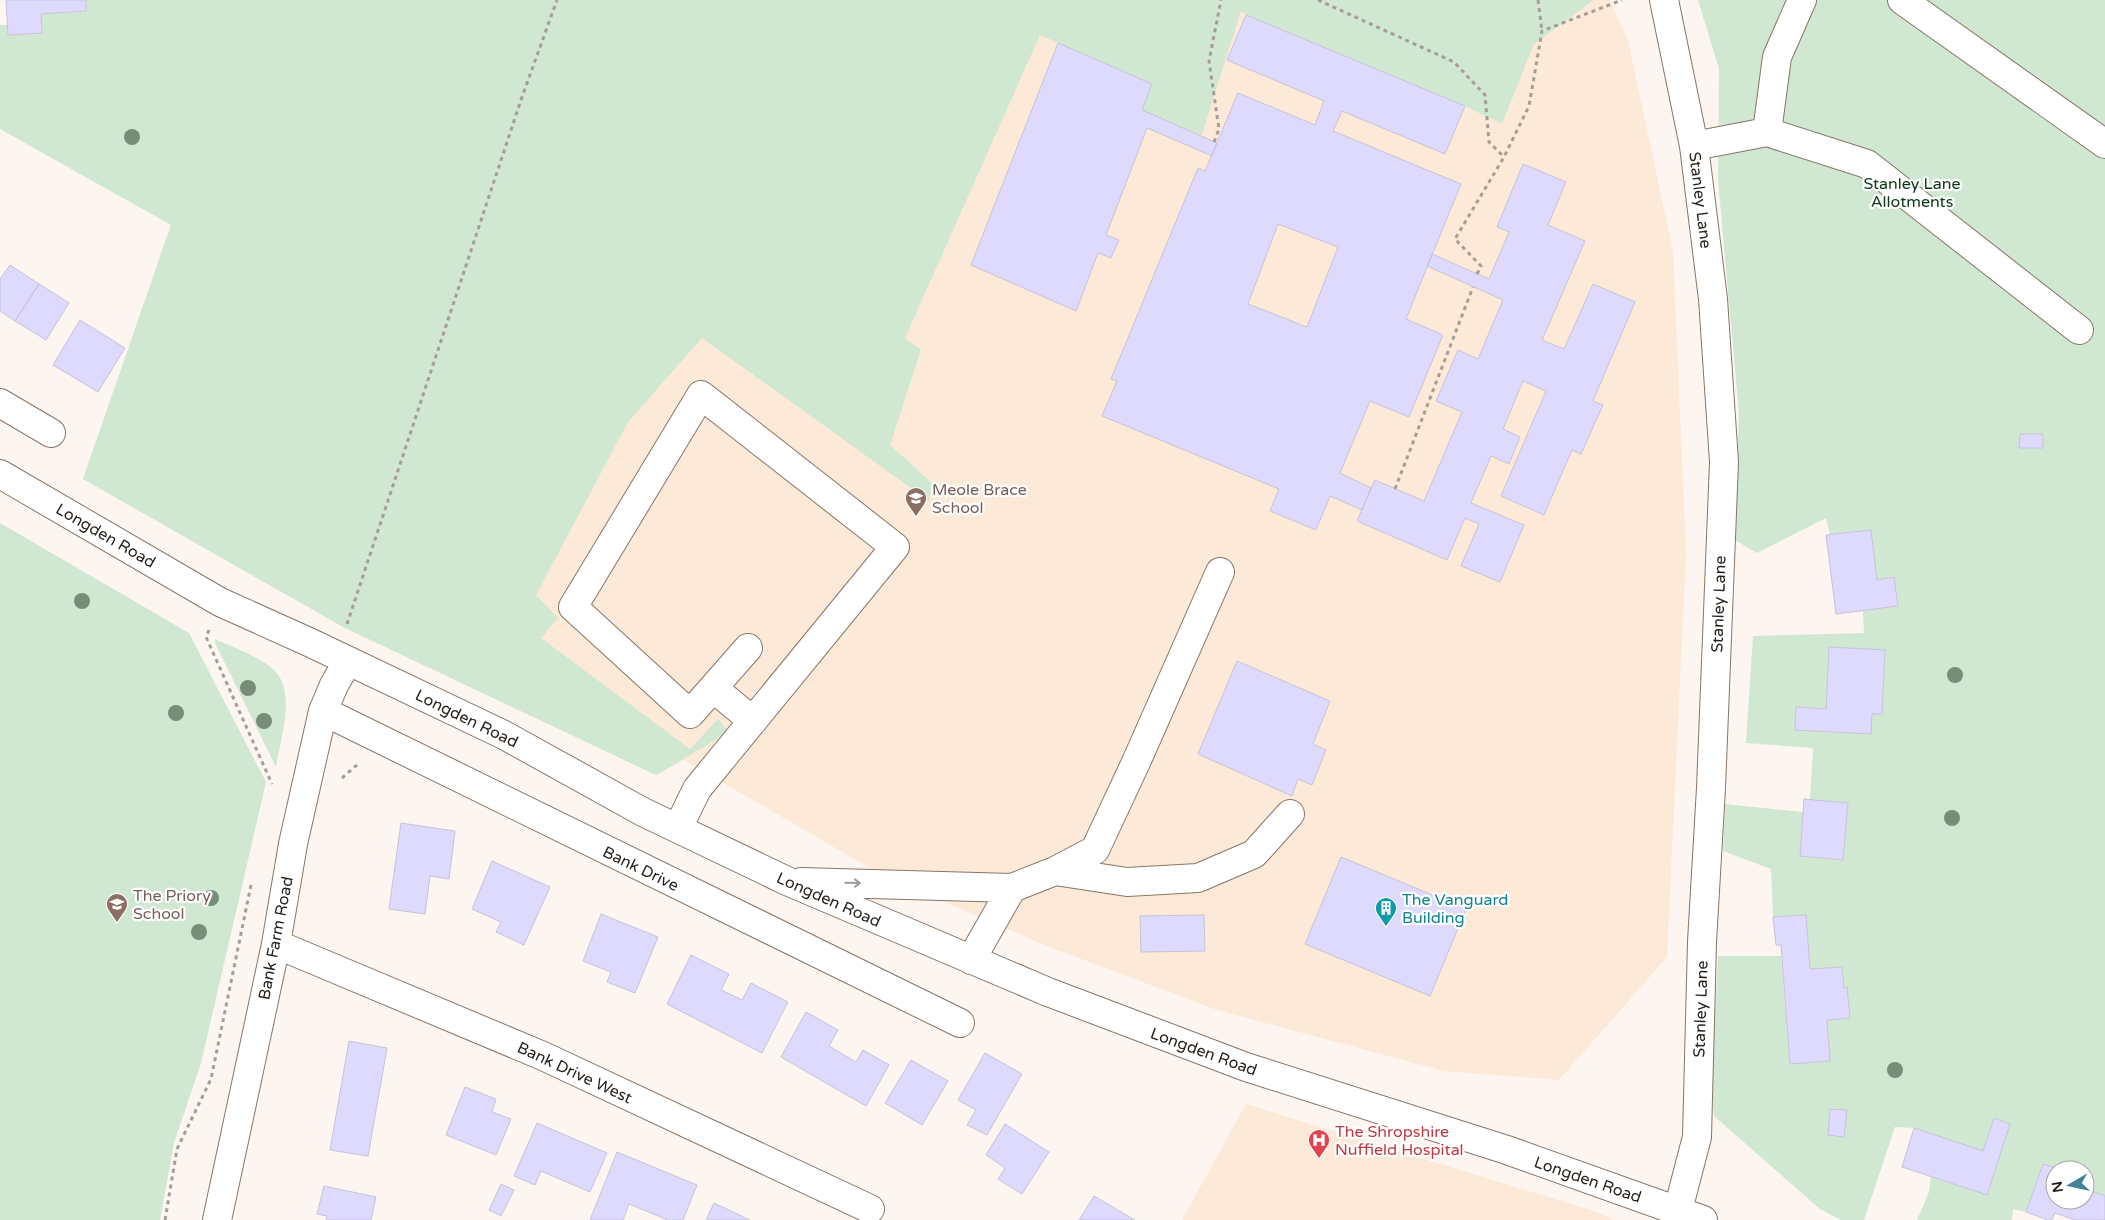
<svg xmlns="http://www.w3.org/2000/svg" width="2105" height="1220" viewBox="0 0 2105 1220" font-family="'Varela Round',sans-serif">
  <rect width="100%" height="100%" fill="#fdf5ef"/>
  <path fill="#fde9d7" d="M245,0H1610L1628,41L1673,251L1686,554L1667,957L1559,1080L1444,1071L1217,1010L1047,946L882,875L684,760L656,775L345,628L83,479L171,225Z
    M1246,1104L1600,1213L1614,1220H1182Z"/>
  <path fill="#d0e7d2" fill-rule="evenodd" d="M86,0H1594L1534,44L1502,124L1465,106L1246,15L1241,11L1201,137L1142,110L1152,84L1040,35L905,338L921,350L890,445L932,483L929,501L702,338L628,422L536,595L558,618L541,638L690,749L718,719L729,732L656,775L345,628L83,479L171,225L0,129V25H7L8,35L42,33L41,14L86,11Z
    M1698,0H2105V1196L2085,1189V1170H2062L2043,1164L2026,1212L2013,1209L2012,1220H1917L1929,1192L1931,1177L1987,1194L2010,1124L1994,1119L1983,1151L1914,1128L1895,1127L1864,1220H1841L1820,1209L1714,1116L1711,1088L1718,956H1781L1790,1064L1830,1061L1827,1020L1850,1018L1847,988H1844L1842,967L1810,969L1806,915L1773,917L1771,869L1723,851L1725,804L1803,812L1800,856L1843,860L1810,800L1813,748L1746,743L1753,636L1864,633L1863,610L1898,606L1894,578L1877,580L1871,530L1830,535L1826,518L1757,553L1735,540L1739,413L1718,180L1719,69ZM1829,647L1885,650L1882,714H1872L1871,734L1795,730L1796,707L1826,708Z
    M0,523L189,633L266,782L201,1063L174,1143L160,1220H0Z
    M215,639C234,648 259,656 274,670C297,692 280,740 276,767L215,643Z"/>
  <path fill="#dedafd" stroke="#c6c3d9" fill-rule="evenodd" d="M6,0H86V11L41,14L42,33L8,35Z
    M1246,15L1465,106L1445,154L1342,111L1333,131L1461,184L1406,319L1443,335L1409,417L1370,401L1340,473L1371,488L1362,510L1330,496L1316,530L1270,511L1279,489L1102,416L1117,381L1111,379L1198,168L1205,171L1238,93L1315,125L1324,101L1227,60ZM1278,224L1338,247L1307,327L1248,304Z
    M1058,43L1152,84L1142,110L1217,143L1212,156L1147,128L1106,235L1119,240L1111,258L1098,253L1076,311L971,265Z
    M1523,164L1566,182L1548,225L1585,241L1542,340L1564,349L1593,284L1635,302L1593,401L1603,405L1581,454L1572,450L1544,515L1501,496L1546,391L1523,381L1503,429L1520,437L1509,464L1491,456L1471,503L1524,525L1500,582L1461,566L1479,524L1465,518L1447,560L1357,521L1375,480L1424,501L1462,412L1436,401L1458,350L1478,359L1503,300L1427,266L1432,254L1489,279L1509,232L1497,227Z
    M10,265L39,284L15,321L0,311V279Z
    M39,284L69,303L46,340L15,321Z
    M80,320L125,348L98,392L53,365Z
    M2020,434H2043V448H2019Z
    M1871,530L1877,580L1894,577L1898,606L1836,614L1826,535Z
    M1829,647L1885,650L1882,714H1872L1871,734L1795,730L1796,707L1826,709Z
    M1237,661L1330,701L1313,744L1326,750L1312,785L1298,779L1292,796L1198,754Z
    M1804,799L1848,803L1843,860L1800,856Z
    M401,823L455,831L449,879L430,876L425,914L389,909Z
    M1341,857L1466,909L1430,996L1305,944Z
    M492,861L550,887L524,945L496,932L501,922L472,909Z
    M601,914L658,937L635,993L607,982L611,972L583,961Z
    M1204,915L1205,951L1141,952L1140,916Z
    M1806,915L1810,969L1842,967L1844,988L1847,987L1850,1018L1827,1020L1830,1061L1790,1064L1781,945H1776L1773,917Z
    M691,955L729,974L721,990L742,1000L751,983L788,1002L762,1053L667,1004Z
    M806,1012L838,1030L829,1046L856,1062L863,1050L889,1065L866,1106L781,1057Z
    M349,1041L387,1048L368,1156L330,1150Z
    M985,1053L1022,1074L987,1135L967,1125L976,1110L958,1100Z
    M911,1060L948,1081L922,1125L885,1103Z
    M465,1087L496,1099L492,1112L511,1119L496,1155L446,1135Z
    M1830,1109L1847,1110L1844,1137L1828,1135Z
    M1994,1118L2010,1124L1987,1195L1902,1167L1914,1128L1983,1151Z
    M537,1123L607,1153L590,1192L541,1171L535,1185L514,1176Z
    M1005,1124L1049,1152L1022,1194L998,1179L1005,1168L986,1155Z
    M617,1152L697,1185L683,1220H668L629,1204L623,1220H590Z
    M2043,1164L2062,1170H2055V1200H2085V1189L2105,1196V1220H2075L2055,1213L2052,1220H2048L2026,1212Z
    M501,1184L514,1190L501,1216L489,1210Z
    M324,1186L376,1197L371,1220H326L327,1216L317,1214Z
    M1094,1196L1135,1220H1079Z
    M714,1203L750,1220H706Z"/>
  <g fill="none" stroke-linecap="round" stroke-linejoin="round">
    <g stroke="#877567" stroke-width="30">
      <path id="minor" d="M1664,0L1694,146L1713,299L1724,462L1711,788L1702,942L1697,1137L1678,1210
        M1902,0L2105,144
        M1767,132L1867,164L2079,330
        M1694,146L1767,132L1777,57L1802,0
        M0,403L51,433
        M0,474L220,602L311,643L504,735L643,812L787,881L1048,992L1246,1067L1507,1150L1703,1220
        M713,688L753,721
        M323,711L960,1023
        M678,828L697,789L895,547L701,395L573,607L690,714L748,648
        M1055,871L1127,882L1198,878L1254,854L1290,814
        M801,882L1012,888L1055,871L1095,850L1137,760L1220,572
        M276,944L543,1056L870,1209
        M971,960L1012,888
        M217,1220L276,944L293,844L323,711L334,685L348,661"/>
    </g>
    <path stroke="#a59e98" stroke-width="3" stroke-dasharray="4 4" stroke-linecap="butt" d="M1318,0L1454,62L1485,95L1489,142L1504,157
      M1538,0L1542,31
      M1214,142L1219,129L1209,61L1221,0
      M1477,274L1481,266L1455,239L1504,157L1529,106L1542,31L1622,0
      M1395,489L1473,287
      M347,624L522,97L557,0
      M209,630L206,637L272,784
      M342,778L358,764
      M165,1220L177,1149L211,1079L251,885"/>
    <use href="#minor" stroke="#fff" stroke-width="28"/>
  </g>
  <g fill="#788d77">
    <circle cx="132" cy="137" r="8"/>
    <circle cx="82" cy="601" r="8"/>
    <circle cx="1955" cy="675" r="8"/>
    <circle cx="248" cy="688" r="8"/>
    <circle cx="176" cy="713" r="8"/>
    <circle cx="264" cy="721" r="8"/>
    <circle cx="1952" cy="818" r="8"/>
    <circle cx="211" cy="898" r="8"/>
    <circle cx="199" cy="932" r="8"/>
    <circle cx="1895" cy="1070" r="8"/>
  </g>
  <defs><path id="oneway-shaft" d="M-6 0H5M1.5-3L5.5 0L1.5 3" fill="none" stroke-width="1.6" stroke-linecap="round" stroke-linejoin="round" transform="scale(1.25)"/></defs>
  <use stroke="#9d9a98" href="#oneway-shaft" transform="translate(853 883) rotate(1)"/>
  <defs>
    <g id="school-pin" transform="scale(1.125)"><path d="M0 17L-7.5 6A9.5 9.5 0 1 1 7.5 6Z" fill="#8d6e63" stroke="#fff"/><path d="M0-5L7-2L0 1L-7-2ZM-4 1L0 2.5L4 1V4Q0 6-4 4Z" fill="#fff"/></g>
    <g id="building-pin" transform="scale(1.125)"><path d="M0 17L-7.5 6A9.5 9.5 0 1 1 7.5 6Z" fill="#0f9aa8" stroke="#fff"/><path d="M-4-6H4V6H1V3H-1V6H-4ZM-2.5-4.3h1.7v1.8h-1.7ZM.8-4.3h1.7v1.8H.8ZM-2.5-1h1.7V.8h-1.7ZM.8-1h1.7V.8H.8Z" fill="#fff"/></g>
    <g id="hospital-pin" transform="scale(1.125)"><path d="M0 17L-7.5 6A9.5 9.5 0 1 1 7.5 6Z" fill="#e0444e" stroke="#fff"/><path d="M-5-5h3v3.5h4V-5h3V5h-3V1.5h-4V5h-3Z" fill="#fff"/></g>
  </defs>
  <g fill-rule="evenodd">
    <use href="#school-pin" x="916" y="498"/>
    <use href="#school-pin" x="117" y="904"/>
    <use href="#building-pin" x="1386" y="908"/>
    <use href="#hospital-pin" x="1319" y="1140"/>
  </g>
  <g text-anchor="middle" stroke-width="4.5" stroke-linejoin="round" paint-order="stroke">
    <g font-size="16" fill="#0b3814" stroke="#fff">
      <text x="1912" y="189">Stanley Lane<tspan x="1912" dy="18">Allotments</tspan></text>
    </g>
    <g font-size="16" fill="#261f19" stroke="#fff">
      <text transform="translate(1701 200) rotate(83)" y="6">Stanley Lane</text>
      <text transform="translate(106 535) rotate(30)" y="6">Longden Road</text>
      <text transform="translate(1718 604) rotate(-88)" y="6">Stanley Lane</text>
      <text transform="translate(467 718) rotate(26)" y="6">Longden Road</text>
      <text transform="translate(641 868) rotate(26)" y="6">Bank Drive</text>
      <text transform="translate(829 899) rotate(24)" y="6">Longden Road</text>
      <text transform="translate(275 938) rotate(-79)" y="6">Bank Farm Road</text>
      <text transform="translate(1700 1009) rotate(-88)" y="6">Stanley Lane</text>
      <text transform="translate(1204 1051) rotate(20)" y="6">Longden Road</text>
      <text transform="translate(575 1072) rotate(25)" y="6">Bank Drive West</text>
      <text transform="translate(1588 1179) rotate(19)" y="6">Longden Road</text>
    </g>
    <g font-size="16" fill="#785e54" stroke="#fff" text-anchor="start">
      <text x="932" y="495">Meole Brace<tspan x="932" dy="18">School</tspan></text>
      <text x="133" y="901">The Priory<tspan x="133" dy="18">School</tspan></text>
    </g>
    <g font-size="16" fill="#0d838f" stroke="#fff" text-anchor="start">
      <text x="1402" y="905">The Vanguard<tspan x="1402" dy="18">Building</tspan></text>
    </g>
    <g font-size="16" fill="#be3a42" stroke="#fff" text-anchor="start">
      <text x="1335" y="1137">The Shropshire<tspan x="1335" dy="18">Nuffield Hospital</tspan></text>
    </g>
  </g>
  <g transform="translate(2070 1185) rotate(261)"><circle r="24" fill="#ffffff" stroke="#a8a5a3"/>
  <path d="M0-4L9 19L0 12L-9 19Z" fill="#428396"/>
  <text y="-8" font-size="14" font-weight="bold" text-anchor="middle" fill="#261f19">N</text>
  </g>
</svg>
